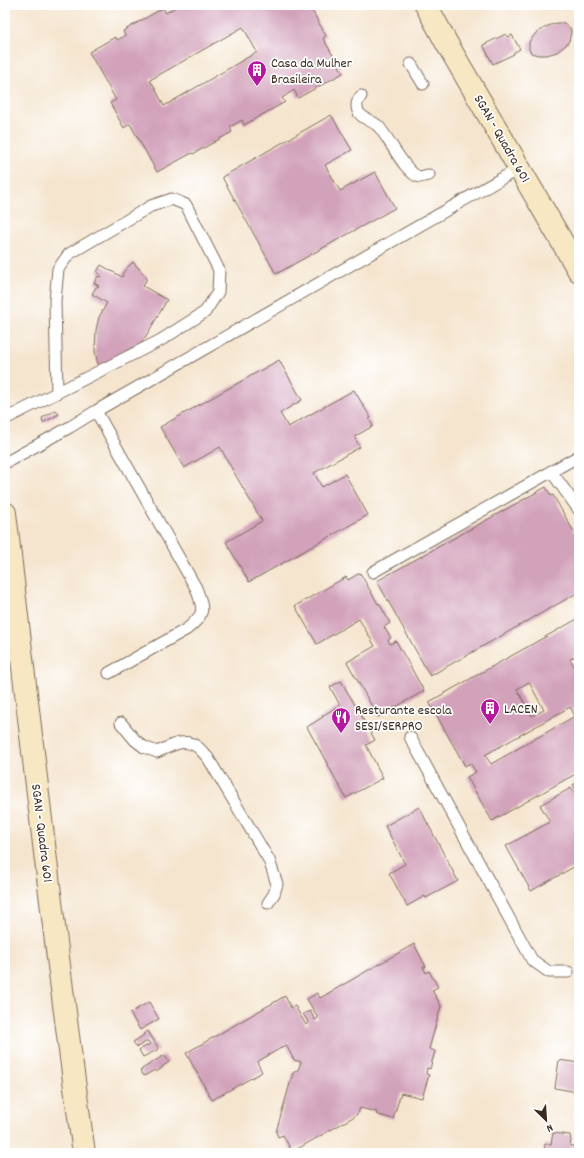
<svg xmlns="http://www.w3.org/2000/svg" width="584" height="1158" viewBox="0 0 584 1158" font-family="Dekko,sans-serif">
  <rect width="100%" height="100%" fill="#fff"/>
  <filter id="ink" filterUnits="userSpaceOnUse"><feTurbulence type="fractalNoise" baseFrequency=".025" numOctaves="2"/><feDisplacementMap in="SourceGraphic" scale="8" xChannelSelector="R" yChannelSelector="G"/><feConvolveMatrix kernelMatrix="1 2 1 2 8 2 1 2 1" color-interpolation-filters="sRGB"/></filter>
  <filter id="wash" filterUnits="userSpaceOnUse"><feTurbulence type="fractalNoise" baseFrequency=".012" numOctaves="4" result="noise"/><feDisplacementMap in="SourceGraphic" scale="16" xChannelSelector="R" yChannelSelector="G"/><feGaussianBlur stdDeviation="0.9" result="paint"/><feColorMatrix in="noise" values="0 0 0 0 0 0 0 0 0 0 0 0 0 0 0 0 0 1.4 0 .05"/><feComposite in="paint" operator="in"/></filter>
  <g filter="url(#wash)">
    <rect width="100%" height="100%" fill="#f5e5cf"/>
    <g id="blocks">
      <path fill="#d2a1ba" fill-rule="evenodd" d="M177,5H309L326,36L323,38L343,73L298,98L294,90L282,98L285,102L244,125L242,120L230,127L232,132L193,154L192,153L157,172L130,124L124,128L110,103L116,100L89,52L115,37L117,40L125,36L123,31L163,8L166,13L177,6ZM243,27L257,52L164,106L153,84H152L150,80Z
        M557,23H564L570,28L571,32L569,41L566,45L557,52L547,55H538L531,53L529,49V42L536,33L548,26Z
        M506,34L508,37L512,35L520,49L513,53L514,54L493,64L483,45Z
        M331,115L352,150L325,165L340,191L375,172L395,208L276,274L222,177Z
        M133,262L147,278L143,286L167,300L148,333L139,346L99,368L95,352L96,330L99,317L107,303L92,294L96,287H97L99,286L94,283L98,276L100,277L101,275L97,272L101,265L122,277L123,275L122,274L126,269Z
        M279,360L302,400L280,413L288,427L354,390L363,405L371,418L369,419L373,426L354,437L360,447L314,473L322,487L345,474L368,515L249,582L226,542L262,521L232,469L220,447L184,468L160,427Z
        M56,410L59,414L43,423L42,418Z
        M546,487L551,496L553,495L574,532L579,529V592L430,676L377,581Z
        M360,573L378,604L379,603L390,623L384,627L391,638L388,640L390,644L396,641L424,691L378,717L347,662L375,646L359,619L317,644L295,606L346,577L348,580Z
        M579,618V654L570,659L579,675V772L492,821L467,777L476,772L470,763L465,766L429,702ZM529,682L544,710L532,716L517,689ZM570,707L575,716L491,764L485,755Z
        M341,681L375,740L366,745L383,778L346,798L307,727L323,717L322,716L340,705L330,687Z
        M579,781V795L573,785Z
        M571,788L579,801V864L531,891L506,846L550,822L540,805Z
        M419,807L458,881L426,898L425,896L407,906L389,873L405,864L385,826Z
        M414,944L426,967H423L426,973L429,971L438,987L432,990L441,1006L429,1049L435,1051L430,1069L427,1068L426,1074L429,1075L422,1098L401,1093L393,1119L376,1114L377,1112L360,1108L358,1113L355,1116L292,1152L283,1135L278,1137L276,1132L293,1073L298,1070L301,1062L294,1060L286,1045L257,1062L262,1072L212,1100L186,1053L285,996L291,1008L295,1006L306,1025L309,1023L303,1014L310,1011L315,1020L318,1018L307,999L317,993L320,998Z
        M149,1002L159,1019L140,1030L130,1013Z
        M148,1031L159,1049L143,1057L139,1050L150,1044L149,1042L148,1041L137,1047L133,1042L144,1035L143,1034Z
        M163,1056H165L169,1062L162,1067V1068L156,1072L155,1070L144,1076L140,1071L142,1070V1069Z
        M559,1060L579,1063V1083L577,1092L555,1088Z
        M553,1133L570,1135L571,1141L570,1146H574L573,1153H544L545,1144H551Z"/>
    </g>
  </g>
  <g filter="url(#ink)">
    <use href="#blocks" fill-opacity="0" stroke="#7c6b5c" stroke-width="1"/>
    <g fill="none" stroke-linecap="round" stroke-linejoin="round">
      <g stroke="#7c6b5c" stroke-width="13">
        <path id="lane" d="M411,64L423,84
          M361,96C357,101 355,106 359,113C364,120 374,121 379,127C389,138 406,175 420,177C422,177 426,175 429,175
          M96,411L196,588C204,610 206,613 187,629L109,673
          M5,419L161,340L205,312L218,292L219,270L186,205L172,199L151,206L69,254L58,269L55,301L57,393
          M5,463L70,427L96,411L520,168
          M551,471L579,510
          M373,572L579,456
          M121,723L135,740L144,747L157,752C169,747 184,737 196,746C201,749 204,754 208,758L269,860L277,884L274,894L268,903
          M410,737L532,960L549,972H568"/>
      </g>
      <g stroke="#7c6b5c" stroke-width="24">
        <path id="secondary" d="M426,5L446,42L579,271
          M5,513C30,726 54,940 84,1153"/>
      </g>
      <use href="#lane" stroke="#fff" stroke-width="11"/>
      <use href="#secondary" stroke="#f7e8c3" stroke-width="22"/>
    </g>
  </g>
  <defs>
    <g id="building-pin" transform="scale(1)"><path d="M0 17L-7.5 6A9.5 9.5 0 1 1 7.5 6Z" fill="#b5179e" stroke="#fff"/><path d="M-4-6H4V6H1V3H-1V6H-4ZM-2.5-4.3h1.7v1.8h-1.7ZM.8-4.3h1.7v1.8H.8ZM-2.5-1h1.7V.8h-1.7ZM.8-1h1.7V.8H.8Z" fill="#fff"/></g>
    <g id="restaurant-pin" transform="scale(1)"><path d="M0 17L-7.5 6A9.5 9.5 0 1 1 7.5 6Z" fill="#b5179e" stroke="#fff"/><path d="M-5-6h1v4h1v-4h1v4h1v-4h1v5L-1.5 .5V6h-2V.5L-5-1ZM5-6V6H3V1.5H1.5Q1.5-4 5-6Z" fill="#fff"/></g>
  </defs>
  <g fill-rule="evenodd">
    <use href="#building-pin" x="257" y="70"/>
    <use href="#building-pin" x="490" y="708"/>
    <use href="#restaurant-pin" x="341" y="717"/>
  </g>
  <g text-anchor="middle" stroke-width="3.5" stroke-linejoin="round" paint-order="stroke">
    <g font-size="14" fill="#3b2a1e" stroke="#fff" text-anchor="start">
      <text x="271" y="67">Casa da Mulher<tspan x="271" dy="16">Brasileira</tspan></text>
      <text x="504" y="713">LACEN</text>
      <text x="355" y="714">Resturante escola<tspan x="355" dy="16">SESI/SERPRO</tspan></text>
    </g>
    <g font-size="14" fill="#3b2a1e" stroke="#fff">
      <text transform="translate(503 138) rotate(60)" y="5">SGAN - Quadra 601</text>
      <text transform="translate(43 833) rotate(83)" y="5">SGAN - Quadra 601</text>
    </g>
  </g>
  <rect width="584" height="1158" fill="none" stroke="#fff" stroke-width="20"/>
  <g transform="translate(546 1120) rotate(155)" stroke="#ffffff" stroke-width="3" paint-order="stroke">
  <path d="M0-3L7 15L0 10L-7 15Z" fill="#3b2a1e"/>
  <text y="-6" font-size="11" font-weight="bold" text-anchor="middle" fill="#3b2a1e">N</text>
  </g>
</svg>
